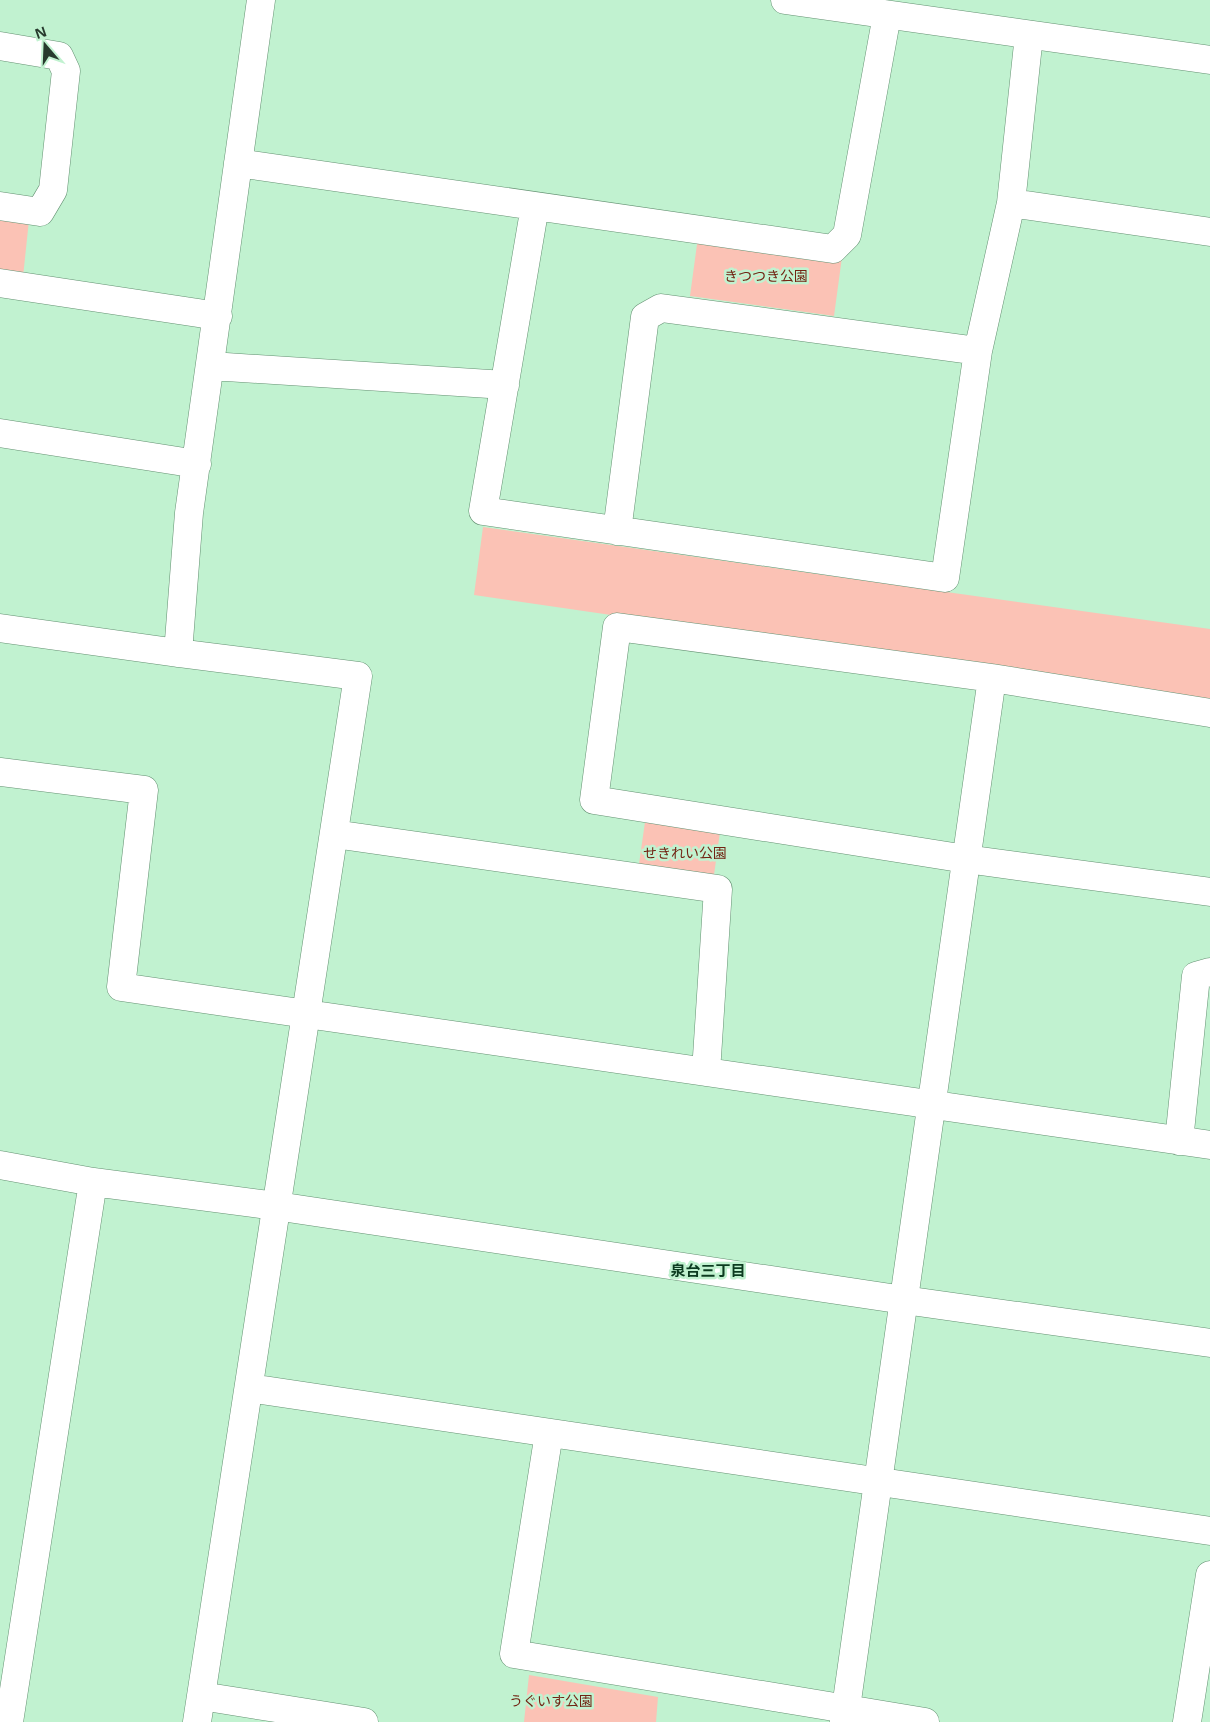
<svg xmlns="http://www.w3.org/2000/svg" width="1210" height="1722" viewBox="0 0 1210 1722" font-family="'Open Sans','Noto Sans JP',sans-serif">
  <rect width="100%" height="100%" fill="#c1f2d0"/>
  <path fill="#fbc2b5" d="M0,215L29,220L23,277L0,274Z
    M698,237L842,257L834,316L690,296Z
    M483,527L1210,629V702L474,595Z
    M645,822L720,832L713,882L638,871Z
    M529,1675L658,1697L656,1722H524Z"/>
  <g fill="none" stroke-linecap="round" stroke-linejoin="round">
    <g stroke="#649172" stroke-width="29">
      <path id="street" d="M0,46L59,56L66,71L53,190L40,212L0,206
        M238,163L833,249L847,235L887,15
        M1011,203L1210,232
        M535,206L483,511L945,578L978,351L1011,203L1029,35
        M0,283L218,316
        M211,366L505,385
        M0,433L197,464
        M617,531L645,317L661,308L978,351
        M0,628L178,653L358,676L197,1722
        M178,653L189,513L261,0
        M1210,713L992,678L617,627L594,800L966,859L1210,892
        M0,772L144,790L121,987L1210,1145
        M334,834L718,889L706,1072
        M1179,1141L1196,976L1210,972
        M249,1388L1210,1531
        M549,1433L514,1654L925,1722
        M201,1696L364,1722
        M844,1722L992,678
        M1187,1722L1210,1575"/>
    </g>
    <g stroke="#649172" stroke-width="29">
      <path id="secondary" d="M785,0L1210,60
        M0,1165L93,1182L276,1206L904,1300L1210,1343
        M9,1722L93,1182"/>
    </g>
    <use href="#street" stroke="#fff" stroke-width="28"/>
    <use href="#secondary" stroke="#fff" stroke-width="28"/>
  </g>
  <g text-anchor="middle" stroke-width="5" stroke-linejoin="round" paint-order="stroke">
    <g font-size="14" fill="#722413" stroke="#c1f2d0">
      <text x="766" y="281">きつつき公園</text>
      <text x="685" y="858">せきれい公園</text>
      <text x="551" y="1706">うぐいす公園</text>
    </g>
    <g font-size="15" font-weight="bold" fill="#0c3b20" stroke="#c1f2d0">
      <text x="708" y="1276">泉台三丁目</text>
    </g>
  </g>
  <g transform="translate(45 45) rotate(341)" stroke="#c1f2d0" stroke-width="4" paint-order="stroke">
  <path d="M0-4L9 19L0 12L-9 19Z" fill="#283b2e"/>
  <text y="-8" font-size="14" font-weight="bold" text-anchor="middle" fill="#283b2e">N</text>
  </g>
</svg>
